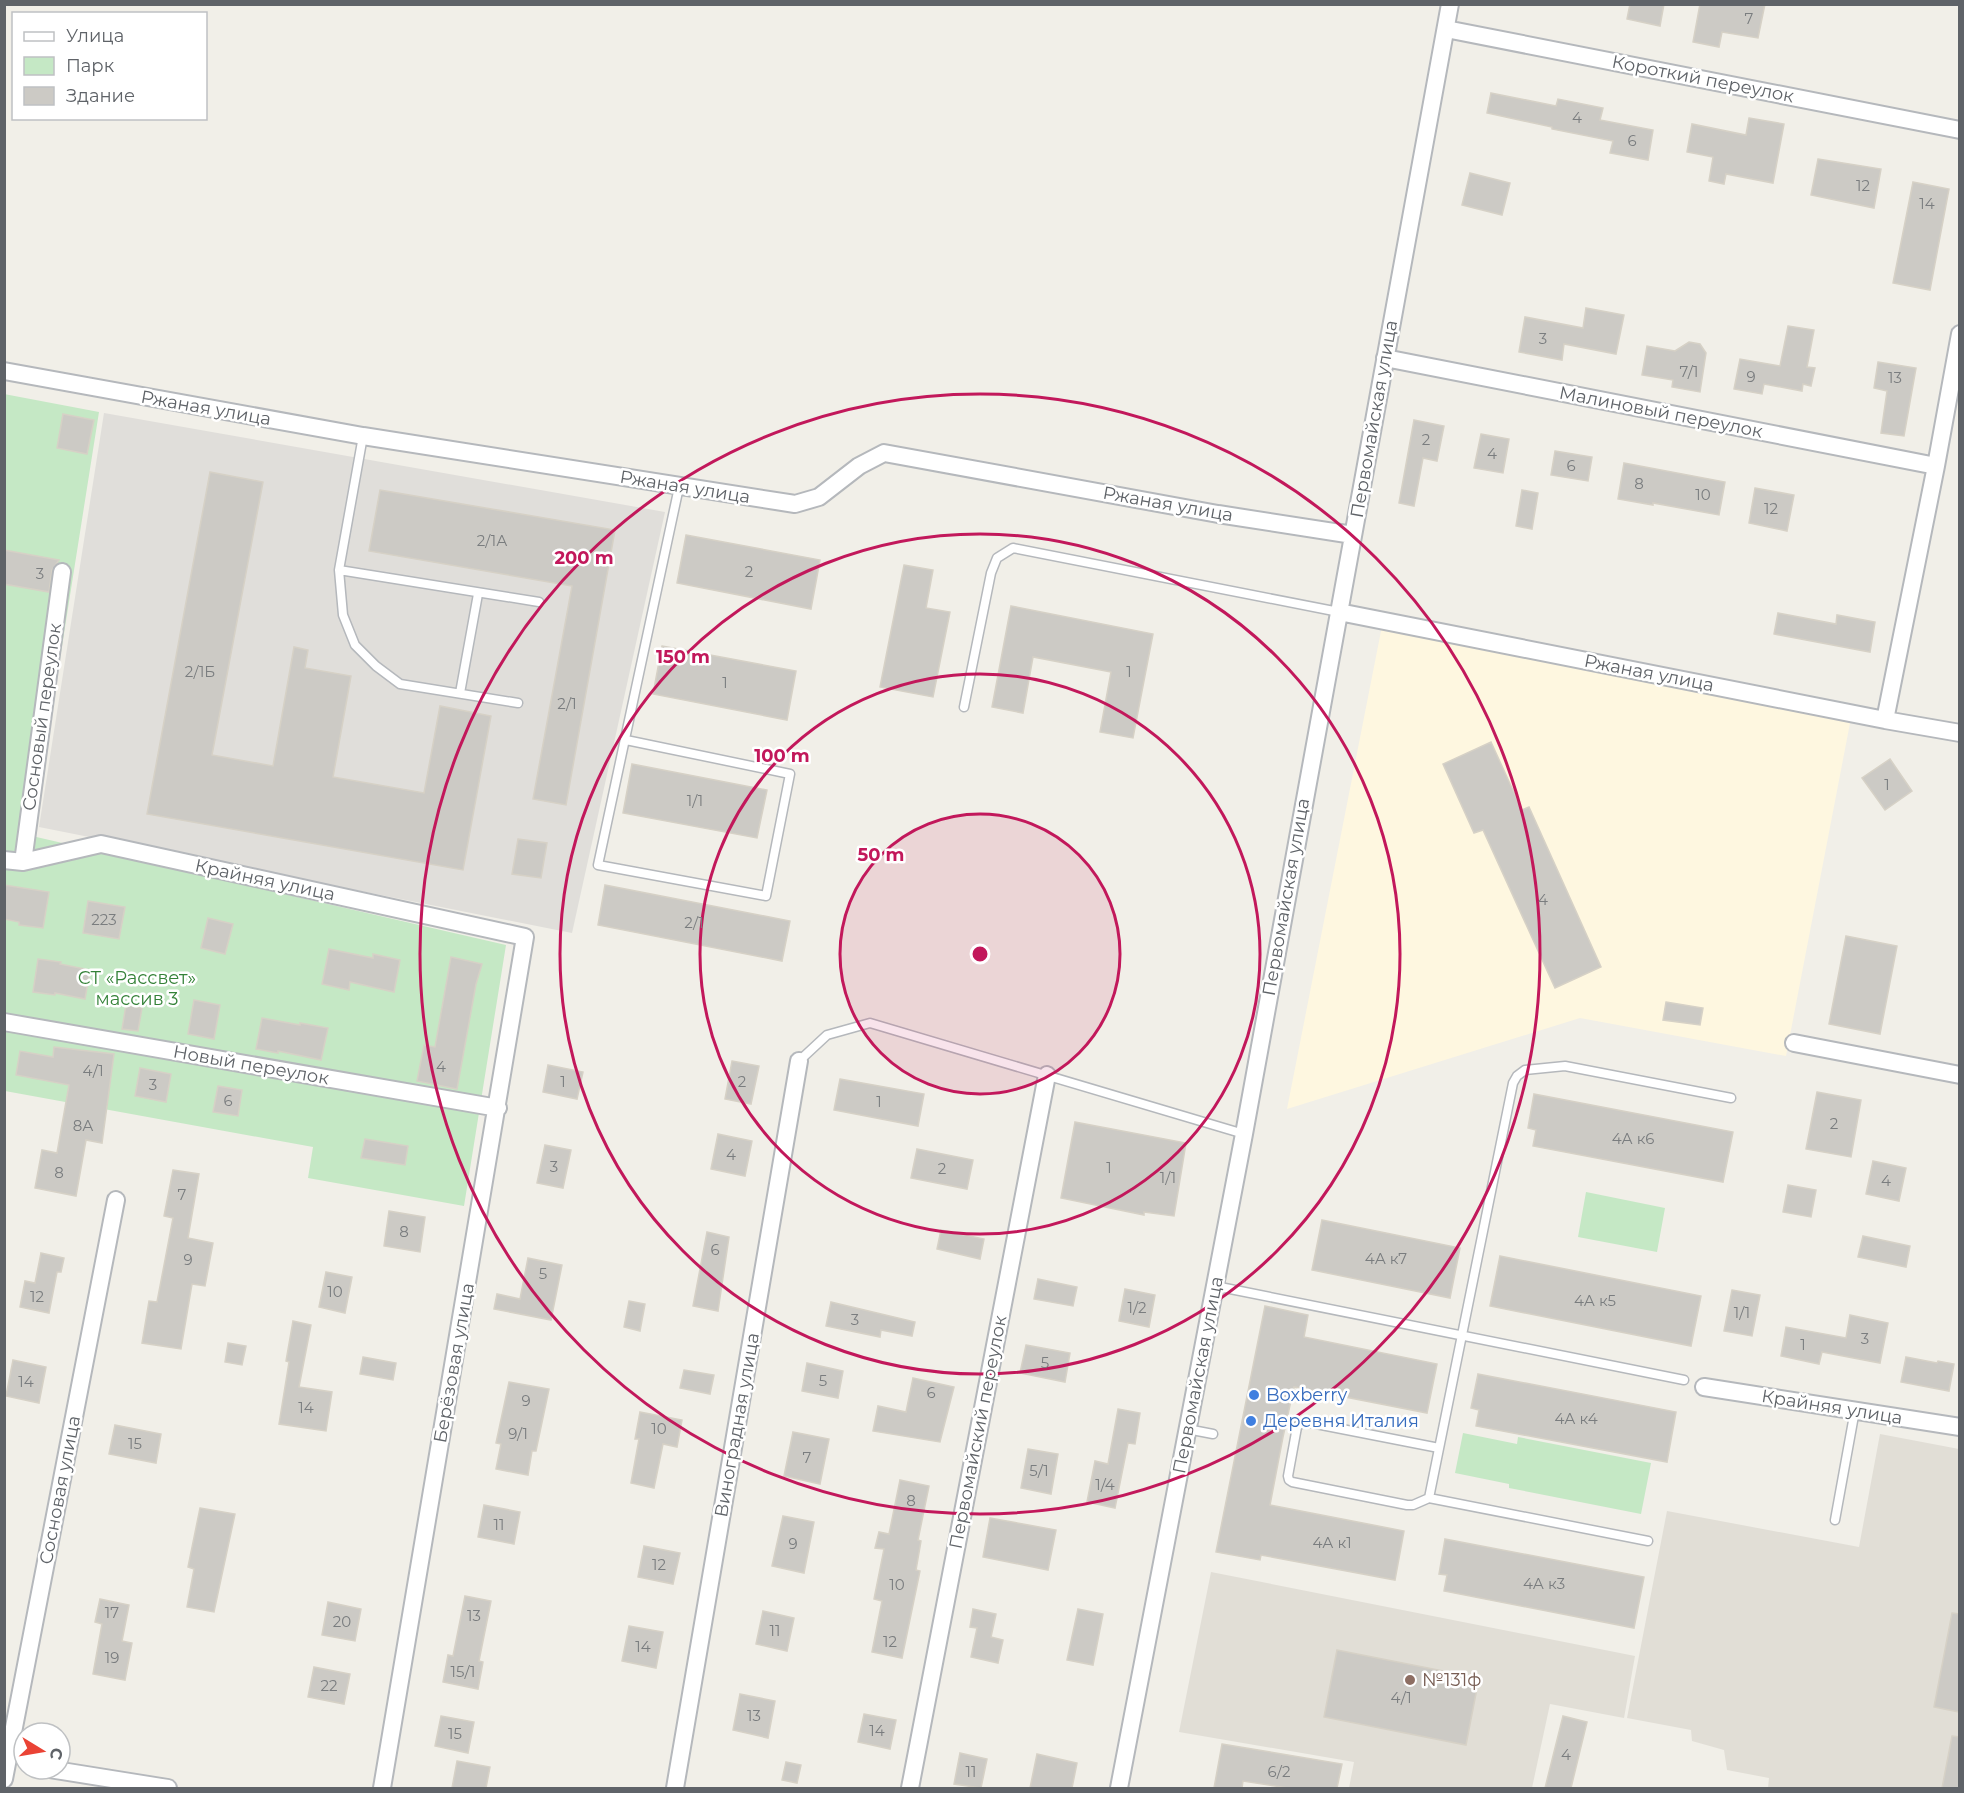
<svg xmlns="http://www.w3.org/2000/svg" width="1964" height="1793" viewBox="0 0 1964 1793" font-family="Montserrat,sans-serif">
  <rect width="100%" height="100%" fill="#f1efe8"/>
  <path fill="#fef7e0" d="M1382,626L1851,718L1786,1056L1580,1018L1287,1109Z"/>
  <path fill="#e0deda" d="M104,413L665,512L572,933L39,827Z"/>
  <path fill="#e1ded6" d="M1880,1434L1959,1449V1788H1768L1769,1778L1727,1770L1724,1750L1692,1741L1691,1730L1627,1718L1667,1511L1859,1547Z
    M1211,1572L1635,1656L1624,1718L1550,1704L1532,1788H1349L1354,1762L1179,1732Z"/>
  <path fill="#c5e8c5" d="M4,394L99,412L32,836L506,945L464,1206L308,1178L313,1147L5,1091Z
    M1586,1192L1665,1208L1657,1252L1578,1237Z
    M1463,1433L1517,1444L1518,1437L1651,1463L1641,1514L1509,1488V1484L1455,1473Z"/>
  <path fill="#cccac5" stroke="#d6d1c6" stroke-width="1.5" d="M1630,4H1664L1660,26L1627,19Z
    M1700,4H1765L1758,38L1722,32L1719,47L1693,42Z
    M1491,93L1556,106L1558,99L1603,108L1600,120L1653,130L1648,160L1610,153L1613,141L1552,129V127L1487,113Z
    M1749,118L1784,124L1773,183L1726,174L1724,184L1709,181L1713,157L1687,152L1692,124L1746,135Z
    M1818,159L1881,169L1874,208L1811,195Z
    M1470,173L1510,183L1502,215L1462,205Z
    M1913,182L1949,189L1930,290L1893,283Z
    M1586,308L1624,315L1616,354L1564,344L1562,360L1519,352L1525,317L1583,328Z
    M1788,326L1814,330L1807,367L1815,368L1811,386L1803,384L1802,391L1764,384L1762,394L1734,389L1740,359L1780,366Z
    M1689,342L1700,344L1706,353L1700,392L1672,387L1673,380L1642,375L1647,346L1675,351Z
    M1878,362L1916,368L1904,436L1881,433L1887,391L1874,388Z
    M63,414L94,420L87,454L57,448Z
    M1414,420L1444,426L1437,461L1423,458L1414,506L1399,503Z
    M1481,434L1509,439L1503,473L1474,468Z
    M1555,451L1592,457L1588,481L1551,475Z
    M1624,463L1725,482L1719,515L1653,503V505L1618,499Z
    M210,472L263,482L212,755L273,766L294,647L308,650L305,668L351,676L333,777L424,793L440,706L491,716L463,870L147,814Z
    M1755,488L1794,495L1787,531L1749,523Z
    M380,490L615,530L566,805L533,799L572,586L369,551Z
    M1522,490L1538,493L1532,529L1516,526Z
    M686,535L820,560L811,609L677,583Z
    M4,550L59,560L52,570L49,592L4,584Z
    M904,565L933,570L926,608L950,612L933,697L880,687Z
    M1011,606L1153,634L1133,738L1100,732L1111,672L1033,657L1023,713L992,707Z
    M1778,613L1836,624L1837,615L1875,622L1870,652L1774,634Z
    M662,646L796,671L787,720L653,694Z
    M1491,742L1522,810L1529,807L1601,967L1555,988L1483,830L1474,833L1443,764Z
    M1890,759L1912,791L1885,810L1862,778Z
    M632,764L767,790L757,838L623,813Z
    M518,839L547,843L541,878L512,874Z
    M4,885L49,892L43,928L19,925V922L4,919Z
    M605,885L790,921L782,961L598,925Z
    M88,901L125,907L119,939L83,933Z
    M208,918L233,924L225,954L201,948Z
    M1846,936L1897,946L1880,1034L1829,1024Z
    M329,949L373,958V954L400,960L394,992L350,982L349,990L322,984Z
    M451,957L482,964L476,984L457,1089L417,1081L424,1045L435,1047Z
    M38,959L61,962L60,964L90,970L85,999L55,993V995L33,992Z
    M194,1000L220,1005L214,1039L188,1034Z
    M1666,1002L1703,1008L1700,1025L1663,1020Z
    M126,1005L142,1008L138,1031L122,1029Z
    M262,1018L300,1025V1023L328,1028L321,1060L278,1051V1053L256,1049Z
    M54,1047L114,1054L102,1143L86,1140L76,1196L35,1188L42,1150L57,1153L69,1085L16,1075L20,1051L53,1057Z
    M732,1061L759,1066L751,1104L725,1099Z
    M548,1065L583,1072L577,1099L543,1092Z
    M140,1068L171,1074L166,1102L135,1096Z
    M840,1079L924,1094L918,1126L834,1110Z
    M218,1086L242,1090L238,1116L213,1112Z
    M1817,1092L1861,1100L1851,1157L1806,1149Z
    M1534,1094L1733,1132L1723,1182L1533,1146L1536,1130L1528,1128Z
    M1075,1122L1186,1143L1174,1216L1144,1212V1215L1061,1198Z
    M718,1134L752,1141L745,1176L711,1169Z
    M365,1139L408,1146L405,1165L361,1158Z
    M545,1145L571,1150L563,1188L537,1183Z
    M917,1149L973,1160L967,1189L911,1178Z
    M1873,1161L1906,1168L1899,1201L1866,1194Z
    M173,1170L199,1174L188,1238L213,1243L205,1286L192,1284L181,1349L142,1343L149,1301L157,1302L173,1218L164,1216Z
    M1788,1185L1816,1190L1811,1217L1783,1212Z
    M389,1211L425,1217L420,1252L384,1246Z
    M1322,1220L1460,1248L1450,1298L1312,1270Z
    M941,1230L984,1239L980,1259L937,1249Z
    M707,1232L729,1237L718,1311L693,1306Z
    M1863,1236L1910,1246L1906,1267L1858,1257Z
    M41,1253L64,1258L61,1272H57L49,1313L20,1307L25,1281L35,1283Z
    M1500,1256L1701,1296L1691,1346L1490,1306Z
    M528,1258L562,1265L551,1320L494,1309L497,1294L520,1299Z
    M326,1272L352,1277L345,1313L319,1307Z
    M1038,1279L1077,1287L1073,1306L1034,1299Z
    M1125,1289L1155,1295L1149,1327L1119,1321Z
    M1732,1290L1760,1295L1752,1336L1724,1331Z
    M629,1301L645,1304L640,1331L624,1327Z
    M831,1302L915,1322L912,1336L881,1330L880,1337L826,1326Z
    M1265,1306L1308,1315L1304,1337L1437,1364L1427,1413L1294,1387L1283,1437L1270,1505L1404,1531L1395,1580L1261,1555L1260,1560L1216,1552Z
    M1850,1315L1888,1323L1880,1363L1822,1352L1819,1364L1781,1356L1786,1327L1846,1338Z
    M293,1321L311,1325L299,1387L332,1392L326,1431L279,1424L289,1362L286,1361Z
    M228,1343L246,1346L242,1365L225,1362Z
    M1026,1345L1070,1353L1065,1382L1020,1373Z
    M363,1357L396,1363L393,1380L360,1374Z
    M1906,1357L1937,1363L1938,1361L1954,1364L1949,1391L1901,1382Z
    M13,1360L46,1367L39,1403L6,1396Z
    M807,1363L843,1371L838,1398L802,1391Z
    M684,1370L714,1375L710,1394L680,1388Z
    M1478,1374L1676,1412L1667,1462L1476,1426L1479,1410L1471,1408Z
    M913,1378L954,1387L940,1442L873,1431L878,1406L906,1412Z
    M509,1382L549,1389L536,1451H532L528,1475L496,1469L501,1444L496,1443Z
    M1118,1409L1140,1413L1135,1444L1128,1443L1115,1508L1087,1502L1095,1461L1108,1464Z
    M640,1412L682,1420L677,1447L663,1444L654,1488L631,1483L639,1439H635Z
    M115,1425L161,1434L156,1463L109,1454Z
    M793,1432L829,1439L820,1484L784,1476Z
    M1028,1449L1058,1454L1051,1494L1021,1488Z
    M900,1480L929,1486L918,1540L921,1541L916,1570L920,1571L902,1658L872,1652L882,1601L874,1599L884,1549L875,1548L879,1532L889,1534Z
    M484,1505L520,1512L514,1544L478,1537Z
    M200,1508L235,1514L214,1612L187,1607L194,1569L188,1567Z
    M783,1516L814,1522L804,1573L772,1566Z
    M990,1518L1056,1530L1048,1570L983,1557Z
    M1445,1539L1644,1577L1634,1628L1444,1591L1447,1575L1439,1574Z
    M644,1546L680,1553L673,1584L638,1577Z
    M465,1596L491,1601L479,1661L483,1662L478,1689L443,1682L448,1655L453,1656Z
    M100,1599L129,1605L122,1641L132,1643L125,1680L93,1674L102,1624L95,1622Z
    M328,1602L361,1609L355,1641L322,1635Z
    M973,1609L996,1614L991,1637L1003,1640L998,1663L971,1657L977,1628L970,1627Z
    M1078,1609L1103,1614L1093,1665L1067,1660Z
    M763,1611L794,1618L787,1651L756,1644Z
    M1952,1613L1959,1614V1712L1934,1707Z
    M629,1626L663,1632L656,1668L622,1661Z
    M1337,1650L1479,1678L1466,1745L1324,1717Z
    M314,1667L350,1674L344,1704L308,1697Z
    M740,1694L775,1701L768,1738L733,1730Z
    M864,1714L896,1720L890,1749L858,1742Z
    M441,1716L474,1722L468,1753L435,1746Z
    M1563,1716L1587,1722L1571,1788H1545Z
    M1952,1736L1959,1737V1788H1942Z
    M1222,1744L1342,1764L1337,1788H1288L1243,1781L1242,1788H1214Z
    M960,1753L987,1759L981,1788L954,1784Z
    M1037,1754L1077,1763L1072,1788H1030Z
    M457,1761L490,1767L486,1788H452Z
    M786,1762L801,1765L797,1783L782,1780Z"/>
  <g fill="none" stroke-linecap="round" stroke-linejoin="round">
    <g stroke="#b5b8bc" stroke-width="11">
      <path id="service" d="M363,436L339,570L343,615L355,645L376,666L400,684L518,703
        M339,570L539,602
        M460,693L478,594
        M964,707L991,573L997,558L1013,548L1339,612
        M626,740L790,774L766,896L598,865L679,487
        M799,1061L827,1035L870,1023L1244,1134
        M1215,1286L1684,1380
        M1187,1429L1213,1434
        M1439,1448L1306,1422L1301,1423L1297,1427L1288,1476L1289,1480L1292,1482L1407,1505H1413L1429,1498L1648,1541
        M1429,1498L1513,1083L1517,1076L1525,1070L1565,1066L1731,1098
        M1835,1520L1855,1410"/>
    </g>
    <g stroke="#b5b8bc" stroke-width="20">
      <path id="minor" d="M1446,29L1960,130
        M1385,358L1936,466
        M4,371L363,436L795,504L819,497L859,466L884,453L1218,514L1353,535
        M1339,612L1885,720L1960,733
        M1885,720L1936,466L1960,334
        M4,860L23,862L101,844L525,937L382,1788
        M23,862L62,572
        M4,1022L498,1108
        M1794,1043L1960,1075
        M1704,1387L1960,1427
        M49,1769L168,1788
        M4,1779L116,1200
        M675,1788L799,1061
        M910,1788L1047,1075
        M1119,1788L1244,1134L1450,4"/>
    </g>
    <use href="#service" stroke="#fff" stroke-width="8"/>
    <use href="#minor" stroke="#fff" stroke-width="16"/>
  </g>
  <circle cx="980" cy="954" r="140" fill="#c2185b" fill-opacity=".12"/>
  <g fill="none" stroke="#c2185b" stroke-width="3">
    <circle cx="980" cy="954" r="140"/>
    <circle cx="980" cy="954" r="280"/>
    <circle cx="980" cy="954" r="420"/>
    <circle cx="980" cy="954" r="560"/>
  </g>
  <g fill="#3f7fe0" stroke="#fff" stroke-width="2">
    <circle cx="1254" cy="1395" r="6"/>
    <circle cx="1251" cy="1421" r="6"/>
  </g>
  <circle fill="#8d6e63" stroke="#fff" stroke-width="2" cx="1410" cy="1680" r="6"/>
  <g text-anchor="middle" stroke-width="5" stroke-linejoin="round" paint-order="stroke">
    <g font-size="15" fill="#7a7d7f">
      <text x="1749" y="24">7</text>
      <text x="1577" y="123">4</text>
      <text x="1632" y="146">6</text>
      <text x="1863" y="191">12</text>
      <text x="1927" y="209">14</text>
      <text x="1543" y="344">3</text>
      <text x="1689" y="377">7/1</text>
      <text x="1751" y="382">9</text>
      <text x="1895" y="383">13</text>
      <text x="1426" y="445">2</text>
      <text x="1492" y="459">4</text>
      <text x="1571" y="471">6</text>
      <text x="1639" y="489">8</text>
      <text x="1703" y="500">10</text>
      <text x="1771" y="514">12</text>
      <text x="492" y="546">2/1А</text>
      <text x="749" y="577">2</text>
      <text x="40" y="579">3</text>
      <text x="200" y="677">2/1Б</text>
      <text x="1129" y="677">1</text>
      <text x="725" y="688">1</text>
      <text x="567" y="709">2/1</text>
      <text x="1887" y="790">1</text>
      <text x="695" y="806">1/1</text>
      <text x="1543" y="905">4</text>
      <text x="104" y="925">223</text>
      <text x="694" y="928">2/1</text>
      <text x="441" y="1072">4</text>
      <text x="93" y="1076">4/1</text>
      <text x="563" y="1087">1</text>
      <text x="742" y="1087">2</text>
      <text x="153" y="1090">3</text>
      <text x="228" y="1106">6</text>
      <text x="879" y="1107">1</text>
      <text x="1834" y="1129">2</text>
      <text x="83" y="1131">8А</text>
      <text x="1633" y="1144">4А к6</text>
      <text x="731" y="1160">4</text>
      <text x="554" y="1172">3</text>
      <text x="1109" y="1173">1</text>
      <text x="942" y="1174">2</text>
      <text x="59" y="1178">8</text>
      <text x="1168" y="1183">1/1</text>
      <text x="1886" y="1186">4</text>
      <text x="182" y="1200">7</text>
      <text x="404" y="1237">8</text>
      <text x="715" y="1255">6</text>
      <text x="1386" y="1264">4А к7</text>
      <text x="188" y="1265">9</text>
      <text x="543" y="1279">5</text>
      <text x="335" y="1297">10</text>
      <text x="37" y="1302">12</text>
      <text x="1595" y="1306">4А к5</text>
      <text x="1137" y="1313">1/2</text>
      <text x="1742" y="1318">1/1</text>
      <text x="855" y="1325">3</text>
      <text x="1865" y="1344">3</text>
      <text x="1803" y="1350">1</text>
      <text x="1045" y="1368">5</text>
      <text x="823" y="1386">5</text>
      <text x="26" y="1387">14</text>
      <text x="931" y="1398">6</text>
      <text x="526" y="1406">9</text>
      <text x="306" y="1413">14</text>
      <text x="1576" y="1424">4А к4</text>
      <text x="659" y="1434">10</text>
      <text x="518" y="1439">9/1</text>
      <text x="135" y="1449">15</text>
      <text x="807" y="1463">7</text>
      <text x="1039" y="1476">5/1</text>
      <text x="1105" y="1490">1/4</text>
      <text x="911" y="1506">8</text>
      <text x="499" y="1530">11</text>
      <text x="1332" y="1548">4А к1</text>
      <text x="793" y="1549">9</text>
      <text x="659" y="1570">12</text>
      <text x="1544" y="1589">4А к3</text>
      <text x="897" y="1590">10</text>
      <text x="112" y="1618">17</text>
      <text x="474" y="1621">13</text>
      <text x="342" y="1627">20</text>
      <text x="775" y="1636">11</text>
      <text x="890" y="1647">12</text>
      <text x="643" y="1652">14</text>
      <text x="112" y="1663">19</text>
      <text x="463" y="1677">15/1</text>
      <text x="329" y="1691">22</text>
      <text x="1401" y="1703">4/1</text>
      <text x="754" y="1721">13</text>
      <text x="877" y="1736">14</text>
      <text x="455" y="1739">15</text>
      <text x="1566" y="1760">4</text>
      <text x="971" y="1777">11</text>
      <text x="1279" y="1777">6/2</text>
    </g>
    <g font-size="18" fill="#5f6368" stroke="#fff">
      <text transform="translate(1703 79) rotate(11)" y="6">Короткий переулок</text>
      <text transform="translate(206 408) rotate(10)" y="6">Ржаная улица</text>
      <text transform="translate(1661 412) rotate(11)" y="6">Малиновый переулок</text>
      <text transform="translate(1374 419) rotate(-80)" y="6">Первомайская улица</text>
      <text transform="translate(685 487) rotate(9)" y="6">Ржаная улица</text>
      <text transform="translate(1168 504) rotate(10)" y="6">Ржаная улица</text>
      <text transform="translate(1649 673) rotate(11)" y="6">Ржаная улица</text>
      <text transform="translate(42 717) rotate(-82)" y="6">Сосновый переулок</text>
      <text transform="translate(265 880) rotate(12)" y="6">Крайняя улица</text>
      <text transform="translate(1286 897) rotate(-80)" y="6">Первомайская улица</text>
      <text transform="translate(251 1065) rotate(10)" y="6">Новый переулок</text>
      <text transform="translate(454 1363) rotate(-80)" y="6">Берёзовая улица</text>
      <text transform="translate(1198 1375) rotate(-79)" y="6">Первомайская улица</text>
      <text transform="translate(1832 1407) rotate(9)" y="6">Крайняя улица</text>
      <text transform="translate(737 1425) rotate(-80)" y="6">Виноградная улица</text>
      <text transform="translate(978 1432) rotate(-79)" y="6">Первомайский переулок</text>
      <text transform="translate(60 1490) rotate(-79)" y="6">Сосновая улица</text>
    </g>
    <g font-size="18" fill="#348238" stroke="#fff">
      <text x="137" y="984">СТ «Рассвет»<tspan x="137" dy="21">массив 3</tspan></text>
    </g>
    <g font-size="18" fill="#366cbe" stroke="#fff" text-anchor="start">
      <text x="1266" y="1401">Boxberry</text>
      <text x="1263" y="1427">Деревня Италия</text>
    </g>
    <g font-size="18" fill="#785e54" stroke="#fff" text-anchor="start">
      <text x="1422" y="1686">№131ф</text>
    </g>
  </g>
  <circle cx="980" cy="954" r="9" fill="#c2185b" stroke="#fff" stroke-width="3"/>
  <g font-size="18" text-anchor="middle" font-weight="bold" fill="#c2185b" stroke="#fff" stroke-width="5" stroke-linejoin="round" paint-order="stroke">
    <text x="584" y="564">200 m</text>
    <text x="683" y="663">150 m</text>
    <text x="782" y="762">100 m</text>
    <text x="881" y="861">50 m</text>
  </g>
  <rect width="1964" height="1793" fill="none" stroke="#5f6368" stroke-width="12"/>
  <rect x="12" y="12" width="195" height="108" fill="#ffffff" stroke="#bfc1c3" stroke-width="1.5"/>
  <rect x="24" y="32" width="30" height="9" fill="#ffffff" stroke="#bfc1c3" stroke-width="1.5"/>
  <text x="66" y="42" font-size="18" fill="#5f6368">Улица</text>
  <rect x="24" y="57" width="30" height="18" fill="#c5e8c5" stroke="#bfc1c3" stroke-width="1.5"/>
  <text x="66" y="72" font-size="18" fill="#5f6368">Парк</text>
  <rect x="24" y="87" width="30" height="18" fill="#cccac5" stroke="#bfc1c3" stroke-width="1.5"/>
  <text x="66" y="102" font-size="18" fill="#5f6368">Здание</text>
  <g transform="translate(42 1751) rotate(101)"><circle r="28" fill="#ffffff" stroke="#bfc1c3" stroke-width="1.5"/>
  <path d="M0-4.5L10 22L0 15L-10 22Z" fill="#ea4335"/>
  <text y="-9" font-size="16" font-weight="bold" text-anchor="middle" fill="#5f6368">С</text>
  </g>
</svg>
